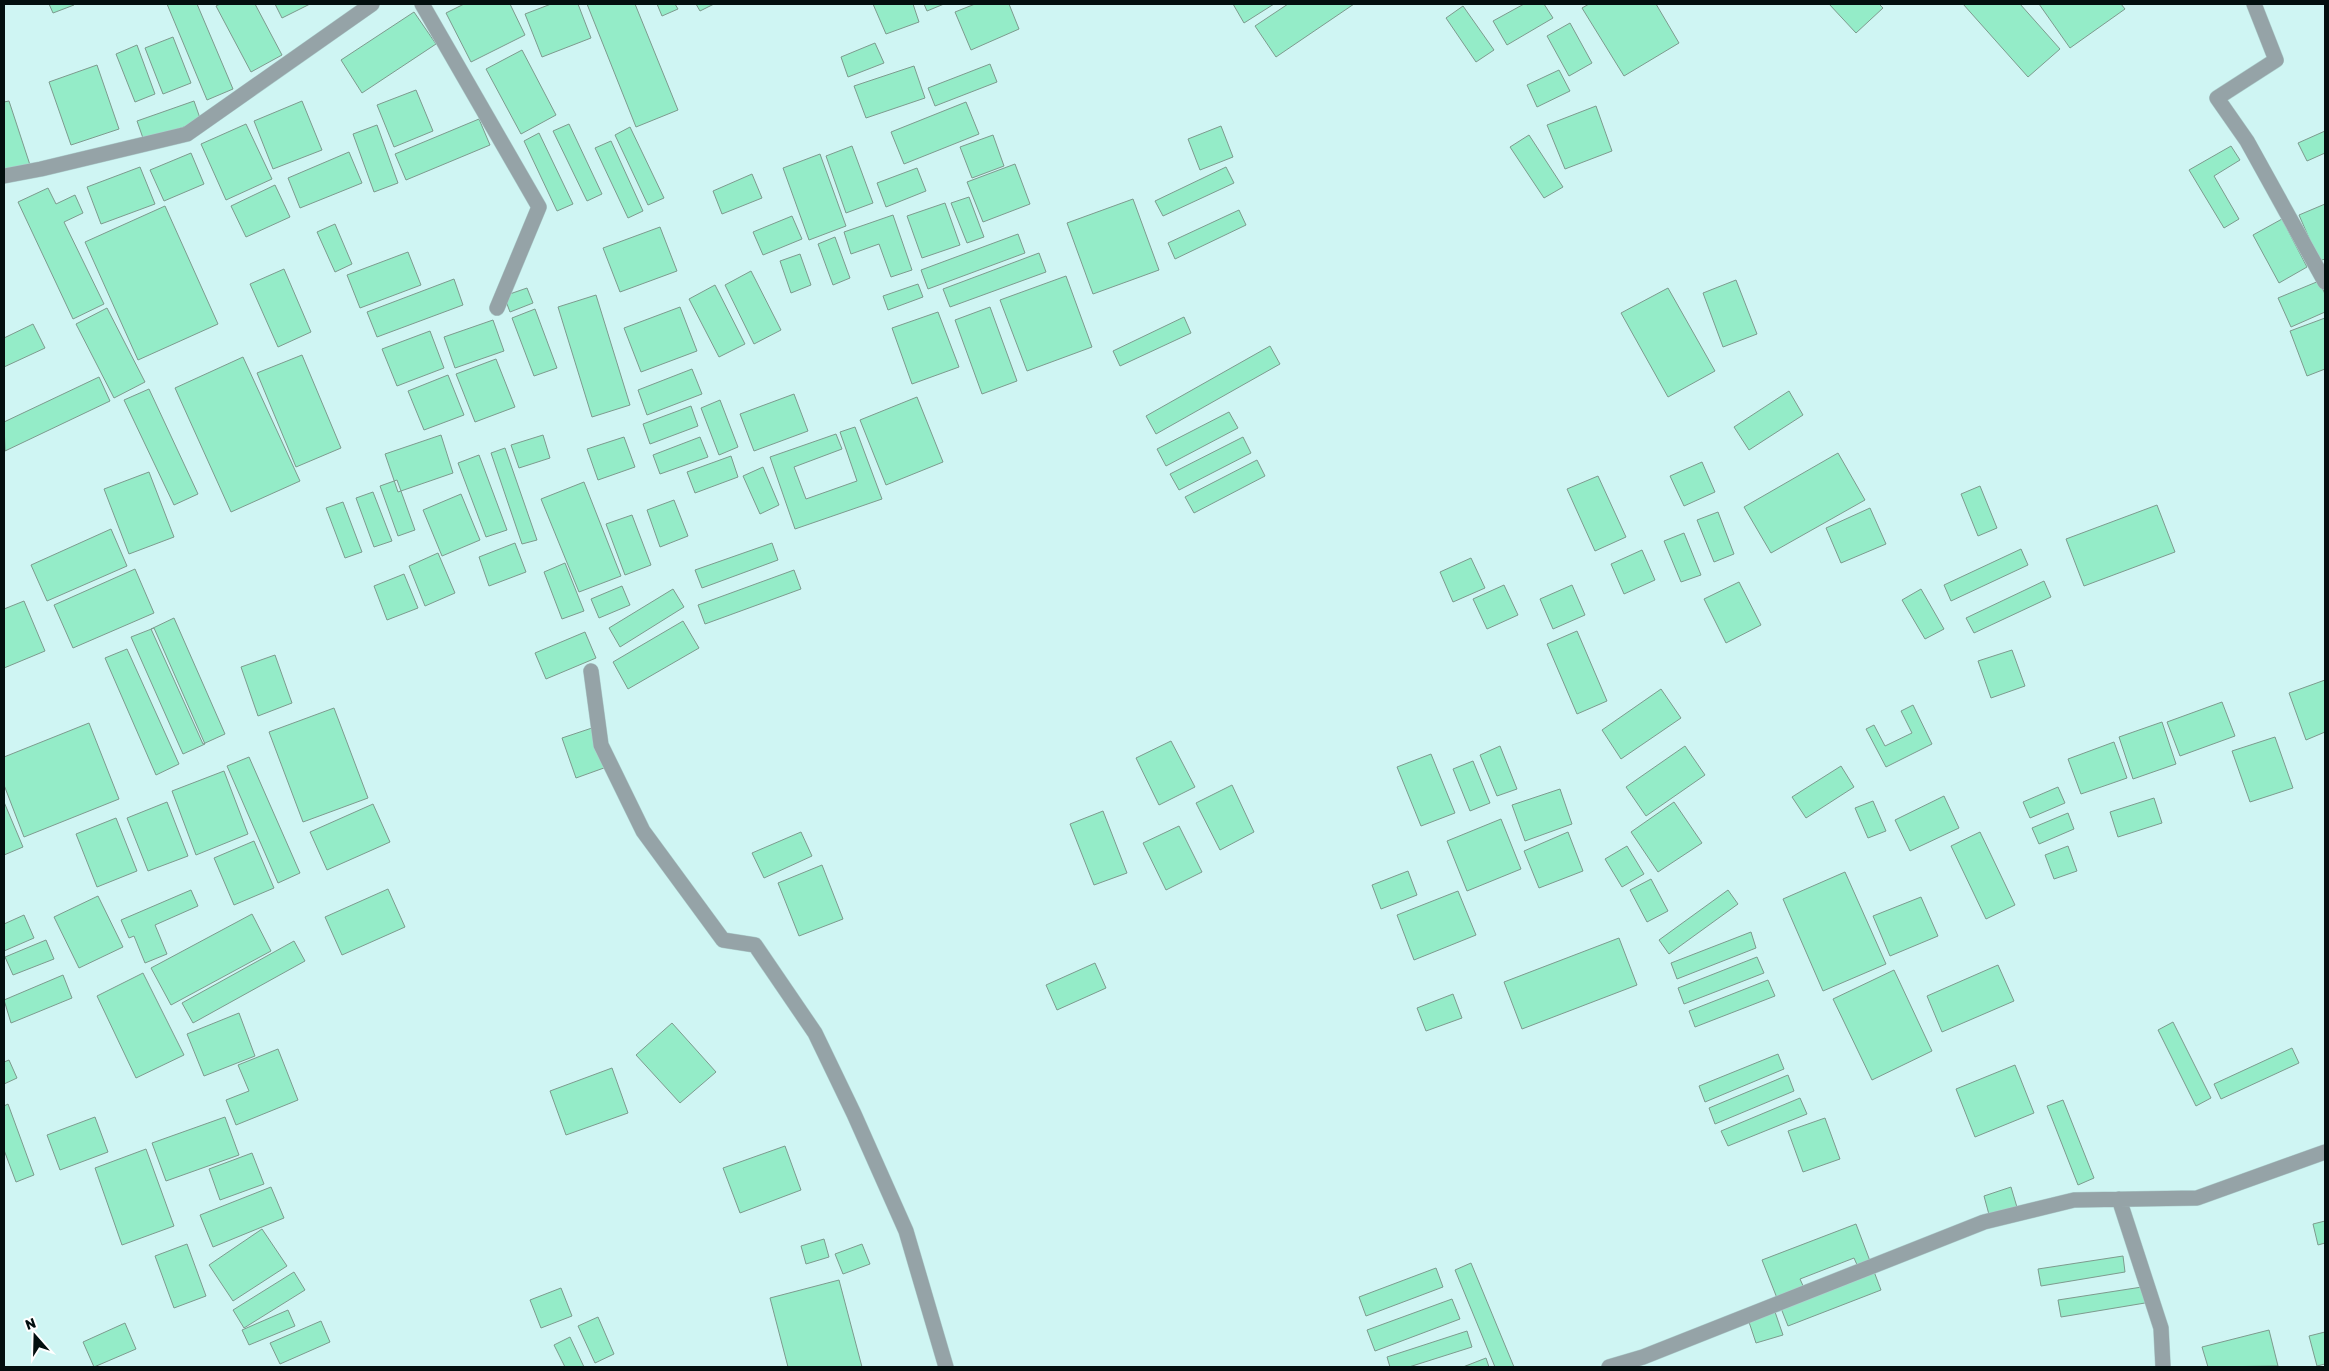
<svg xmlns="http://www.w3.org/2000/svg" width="2329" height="1371" viewBox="0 0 2329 1371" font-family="Rubik,sans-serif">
  <rect width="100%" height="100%" fill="#cff5f3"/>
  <path fill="#94ecc8" stroke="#7d9b8e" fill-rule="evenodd" d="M49,4H73L74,5L53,13Z
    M167,4H197L233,89L207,100Z
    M220,4H255L282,55L251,72L216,6Z
    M275,4H310L282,18Z
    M464,4H510L525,35L471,62L446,13Z
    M551,4H578L591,38L542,57L525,14Z
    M587,4H635L678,110L636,127Z
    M657,4H675L678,9L662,16Z
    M696,4H714L700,11Z
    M873,4H913L919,22L886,34Z
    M924,4H944L927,11Z
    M975,4H1009L1019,29L971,50L955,12Z
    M1233,4H1274L1244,23Z
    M1288,4H1354L1276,57L1255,26Z
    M1524,4H1544L1553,18L1507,45L1493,21Z
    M1589,4H1656L1679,43L1624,76L1582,8Z
    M1829,4H1879L1883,8L1856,33Z
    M1963,4H2020L2060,49L2028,77Z
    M2039,4H2121L2125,9L2070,48Z
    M1463,6L1494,50L1476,62L1446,18Z
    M414,12L436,44L362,93L341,60Z
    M1570,23L1592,63L1569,76L1547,36Z
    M173,37L191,83L163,94L145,48Z
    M875,43L884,63L848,77L841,57Z
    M137,45L155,94L135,102L116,54Z
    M522,50L556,115L521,134L486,69Z
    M990,64L997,82L935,106L928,88Z
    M97,65L119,129L71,145L49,82Z
    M914,66L925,98L866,118L854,86Z
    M1559,70L1570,91L1537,107L1527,85Z
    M416,90L433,131L394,147L377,105Z
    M9,101L31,168L4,177V102Z
    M194,101L201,121L144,141L137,121Z
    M302,101L322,150L273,169L254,121Z
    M966,102L979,134L904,164L891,132Z
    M1596,106L1612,151L1565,169L1547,125Z
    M479,119L490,145L406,180L395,154Z
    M246,124L272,179L226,200L201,144Z
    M569,124L602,194L587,201L553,131Z
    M377,125L398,183L374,192L353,134Z
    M1221,126L1233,157L1200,170L1188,139Z
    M630,127L664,198L648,205L615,135Z
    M2325,131V153L2307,161L2298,143Z
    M539,133L573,204L557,211L524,141Z
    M993,135L1004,166L972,178L960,147Z
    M1529,135L1563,187L1544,198L1510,147Z
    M611,141L643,211L628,218L595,148Z
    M852,146L873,203L846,213L826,156Z
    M2231,146L2240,160L2214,176L2239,219L2224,228L2189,170Z
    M349,152L362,183L300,208L288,178Z
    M191,153L204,184L164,201L150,170Z
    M820,154L846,226L809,240L783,168Z
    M1015,164L1030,204L983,222L967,182Z
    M140,167L155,204L101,224L87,187Z
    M1226,167L1234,183L1163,216L1155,201Z
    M917,168L926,191L886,207L877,183Z
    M752,174L762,198L722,214L713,191Z
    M275,185L290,217L246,237L231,206Z
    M48,188L56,204L75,195L83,213L64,222L104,304L73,319L18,202Z
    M969,197L984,237L967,243L951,203Z
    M1133,199L1159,270L1093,294L1067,223Z
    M945,203L960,245L922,258L907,216Z
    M2325,204V259L2319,261L2299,215Z
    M165,206L218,324L138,360L85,242Z
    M1239,210L1246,225L1175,259L1168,243Z
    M893,215L912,270L891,277L879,244L851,254L844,232Z
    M792,216L802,239L763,255L753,232Z
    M2282,219L2307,267L2279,283L2253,235Z
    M335,224L352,264L335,272L317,232Z
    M660,227L677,271L620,292L603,248Z
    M1018,234L1025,253L928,289L921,270Z
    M835,237L850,278L833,285L818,244Z
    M408,252L421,285L360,308L347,275Z
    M1039,253L1046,272L950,307L943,289Z
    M800,254L811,285L791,293L780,261Z
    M284,269L311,332L278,347L250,284Z
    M751,271L781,330L754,344L725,285Z
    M1066,276L1092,347L1027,371L1000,300Z
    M454,279L463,305L377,337L367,312Z
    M1736,280L1757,334L1723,347L1703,293Z
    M2319,281L2325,294V312L2291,327L2278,298Z
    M918,284L923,297L888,310L883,296Z
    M715,285L745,344L719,357L689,299Z
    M527,288L533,303L510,312L504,296Z
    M1668,288L1715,371L1668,397L1621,313Z
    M596,295L630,405L592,417L558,307Z
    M680,307L697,351L641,372L624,328Z
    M990,307L1017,381L982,394L955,320Z
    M107,308L145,382L114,398L76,324Z
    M535,309L557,368L534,376L512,318Z
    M938,312L959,367L912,384L892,328Z
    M1184,317L1191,333L1120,366L1113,351Z
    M2325,318V369L2307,376L2290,331Z
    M493,320L504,351L455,368L444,337Z
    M33,324L45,348L4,367V338Z
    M430,331L444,368L397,386L382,349Z
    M1270,346L1280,364L1156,434L1146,416Z
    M302,355L341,448L296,467L257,373Z
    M243,357L300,481L231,512L175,388Z
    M496,359L515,407L475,422L456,374Z
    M692,369L702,394L647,415L638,390Z
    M448,375L464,415L424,430L408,391Z
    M99,377L110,401L5,451L4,422Z
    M149,389L198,494L174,505L124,400Z
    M1789,391L1803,415L1749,450L1734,427Z
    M794,394L808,431L754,451L740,414Z
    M917,397L943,462L886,485L860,420Z
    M720,400L738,447L719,455L701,408Z
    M691,406L698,426L650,444L643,424Z
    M1229,412L1238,428L1166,466L1157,449Z
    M855,427L882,499L795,529L770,457L836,434L842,449L794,467L806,499L857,481L840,432Z
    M441,435L453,473L398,492L385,454Z
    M543,435L550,458L519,468L511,445Z
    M624,437L635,467L598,480L587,449Z
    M700,437L708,457L660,474L653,455Z
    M1243,437L1251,453L1179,490L1170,474Z
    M505,448L537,540L522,544L491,453Z
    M1838,453L1865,500L1771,553L1744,507Z
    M479,455L507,530L486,537L458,463Z
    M731,456L738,477L695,493L687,472Z
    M1257,460L1265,476L1194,513L1185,497Z
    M1702,462L1715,492L1684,506L1670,476Z
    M763,467L779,505L760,514L743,476Z
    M149,472L174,537L129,554L104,489Z
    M1598,476L1626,537L1595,551L1567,489Z
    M397,480L415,530L398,536L380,486Z
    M584,482L621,576L579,592L541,499Z
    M1980,486L1997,528L1978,536L1961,494Z
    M373,492L392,541L374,547L356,498Z
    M461,494L480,540L442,556L423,510Z
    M674,500L688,536L660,547L647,510Z
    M343,502L362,552L345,558L326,508Z
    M2157,505L2175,552L2084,586L2066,539Z
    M1870,508L1886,544L1841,563L1826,528Z
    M1718,512L1734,554L1714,562L1697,520Z
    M632,515L651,565L625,575L606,524Z
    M111,529L127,566L47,601L31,565Z
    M1684,533L1701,575L1681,582L1664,541Z
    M515,543L526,572L489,586L479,557Z
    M772,543L778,560L702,588L695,570Z
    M2021,549L2028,565L1951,601L1944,585Z
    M1642,550L1655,580L1624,594L1611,564Z
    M438,553L455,593L425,606L409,566Z
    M1471,558L1485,588L1453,602L1440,572Z
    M565,563L584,611L562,619L544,572Z
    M135,569L154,613L73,648L54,605Z
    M794,570L801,589L705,624L698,605Z
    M404,574L418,608L387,620L374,586Z
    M2044,581L2051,597L1974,633L1966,618Z
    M1739,582L1761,625L1726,643L1704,599Z
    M1504,585L1518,615L1487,629L1473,599Z
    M1572,585L1585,615L1553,629L1540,599Z
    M622,586L630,605L599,618L591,599Z
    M673,589L684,607L620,647L609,628Z
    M1921,589L1944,629L1925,639L1902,600Z
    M24,601L45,651L4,668V609Z
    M174,618L225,734L203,744L151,629Z
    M683,621L699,648L628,689L613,662Z
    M154,628L205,744L183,754L131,637Z
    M1577,631L1607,701L1577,714L1547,644Z
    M585,632L596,658L546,679L535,653Z
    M127,649L179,764L156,775L105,658Z
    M2012,650L2025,686L1991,698L1978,661Z
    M275,655L292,703L258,716L241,667Z
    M2325,680V732L2306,740L2289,693Z
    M1661,689L1681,718L1621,759L1602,730Z
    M2222,702L2235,736L2180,756L2167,722Z
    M1913,705L1932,744L1886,767L1866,729L1874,725L1885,746L1912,733L1901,711Z
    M334,708L368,798L303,822L269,732Z
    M2162,722L2176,764L2133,779L2119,737Z
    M89,723L119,799L24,837L4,785V757Z
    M601,725L615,764L576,778L562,738Z
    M2275,737L2293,788L2250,802L2232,751Z
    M1171,741L1195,787L1159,805L1136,758Z
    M2114,742L2127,778L2081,794L2068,759Z
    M1500,746L1517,789L1497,796L1480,755Z
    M1685,746L1705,775L1646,816L1626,787Z
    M1431,754L1455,813L1421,826L1397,767Z
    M249,757L300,873L278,883L227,766Z
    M1473,761L1490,803L1470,811L1453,769Z
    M1841,766L1854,787L1806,818L1792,797Z
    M224,771L248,834L196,855L172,791Z
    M1232,785L1254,832L1220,850L1196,803Z
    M2058,787L2065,803L2030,818L2023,802Z
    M1560,789L1572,824L1525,841L1512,805Z
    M1944,796L1959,828L1910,851L1895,820Z
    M2154,798L2162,823L2118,837L2110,812Z
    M1873,801L1886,831L1868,838L1855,808Z
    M4,802L23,847L4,855Z
    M167,802L188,856L148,871L127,818Z
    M1674,802L1702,843L1658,872L1631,832Z
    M373,804L390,842L327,870L310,832Z
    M1103,811L1127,873L1094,885L1070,824Z
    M2068,813L2074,829L2039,844L2032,828Z
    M116,818L137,871L97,887L76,834Z
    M1501,819L1521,869L1467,891L1447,841Z
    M1179,826L1202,872L1166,890L1143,843Z
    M801,832L812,856L764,878L752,853Z
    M1568,832L1583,871L1539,888L1524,851Z
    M1980,832L2015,905L1986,919L1951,846Z
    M254,841L274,888L234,905L214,858Z
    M1627,846L1644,874L1622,887L1605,859Z
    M2068,846L2077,871L2054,879L2045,855Z
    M822,865L843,919L799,936L778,883Z
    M1408,871L1417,895L1381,909L1372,885Z
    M1845,872L1886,964L1823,991L1783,899Z
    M1651,879L1668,911L1647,922L1630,890Z
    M388,889L405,927L342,955L325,917Z
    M191,890L198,906L155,925L167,954L145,963L134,936L129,938L121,920Z
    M1728,890L1738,904L1669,954L1659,940Z
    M1458,891L1476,935L1414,960L1397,915Z
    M98,896L123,947L79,968L54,917Z
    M1921,897L1938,936L1890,956L1873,916Z
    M252,914L271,951L171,1005L151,968Z
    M24,915L34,938L4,951V924Z
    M1751,932L1756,948L1677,979L1671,963Z
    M1619,938L1637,985L1522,1029L1504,982Z
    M46,940L54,959L13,975L5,957Z
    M294,941L305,961L193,1023L182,1003Z
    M1757,957L1764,973L1684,1004L1678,988Z
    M1095,963L1106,988L1057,1010L1046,985Z
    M1998,965L2014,1001L1942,1032L1927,996Z
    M1894,970L1932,1051L1872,1080L1833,999Z
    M143,973L184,1055L136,1078L97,996Z
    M63,975L72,998L11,1023L4,1000Z
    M1768,980L1775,996L1695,1027L1689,1011Z
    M1453,994L1462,1018L1426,1031L1417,1008Z
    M239,1013L255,1056L204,1076L187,1034Z
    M2173,1022L2211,1098L2196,1106L2158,1030Z
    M672,1023L716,1072L680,1103L636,1055Z
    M2292,1048L2299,1063L2221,1099L2214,1084Z
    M278,1049L298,1100L236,1125L226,1100L249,1091L238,1065Z
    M1778,1054L1784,1069L1705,1102L1699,1086Z
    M9,1060L17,1078L4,1084V1062Z
    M2015,1065L2034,1113L1975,1137L1956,1089Z
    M612,1068L628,1113L566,1135L550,1091Z
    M1788,1075L1794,1091L1715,1124L1709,1108Z
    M1800,1098L1807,1114L1728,1146L1721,1131Z
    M2063,1100L2094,1178L2078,1185L2047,1106Z
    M8,1104L34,1175L16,1182L4,1150V1106Z
    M95,1117L108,1152L60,1170L47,1135Z
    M225,1117L239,1155L166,1181L152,1143Z
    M1825,1118L1840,1159L1803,1172L1788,1131Z
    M785,1146L801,1190L740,1213L723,1168Z
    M146,1149L174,1226L122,1245L95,1168Z
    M252,1153L264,1184L220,1200L209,1169Z
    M271,1187L284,1218L213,1247L200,1215Z
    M2011,1187L2019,1214L1991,1222L1984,1196Z
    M2325,1221V1243L2318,1245L2313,1224Z
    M1856,1224L1881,1290L1788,1326L1762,1260ZM1854,1258L1858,1267L1804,1288L1800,1279Z
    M262,1229L287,1266L233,1301L209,1265Z
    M824,1239L829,1257L806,1264L801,1246Z
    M187,1244L206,1296L174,1308L155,1256Z
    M862,1244L870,1264L843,1274L835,1254Z
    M2123,1256L2125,1272L2041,1286L2038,1269Z
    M1471,1263L1514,1367H1495L1455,1270Z
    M1436,1268L1443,1287L1366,1316L1359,1297Z
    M294,1272L305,1290L244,1328L233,1310Z
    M839,1280L862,1367H788L770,1298Z
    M2142,1287L2145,1303L2061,1317L2058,1300Z
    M561,1288L572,1316L541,1328L530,1300Z
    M1452,1299L1460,1319L1375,1351L1367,1330Z
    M1774,1309L1783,1335L1756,1343L1747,1316Z
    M288,1310L295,1326L249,1345L242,1330Z
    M598,1317L614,1354L595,1363L578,1326Z
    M321,1321L330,1342L280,1364L270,1343Z
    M125,1323L136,1349L94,1367L83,1342Z
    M2269,1330L2278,1366L2208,1367L2202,1347Z
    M1467,1331L1472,1347L1409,1367H1390L1387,1357Z
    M2325,1332V1364L2317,1366L2309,1336Z
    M570,1337L584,1367H565L554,1345Z
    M1486,1358L1489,1367H1463Z"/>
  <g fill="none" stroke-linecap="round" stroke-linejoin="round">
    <g stroke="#aed0cf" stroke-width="16">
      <path id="street" d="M422,4L539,207L497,308
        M2254,4L2276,60L2217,98L2247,141L2325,282
        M4,176L41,169L187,134L372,4
        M591,671L601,745L643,831L723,940L755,945L815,1033L854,1114L906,1231L946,1367
        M2119,1199L2161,1328L2163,1367
        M1609,1367L1643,1357L1984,1222L2074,1200L2197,1198L2325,1152"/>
    </g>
    <use href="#street" stroke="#95a3a7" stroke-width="15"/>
  </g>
  <rect width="2329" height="1371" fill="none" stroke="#030f0f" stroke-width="10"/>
  <g transform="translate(35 1336) rotate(340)" stroke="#ffffff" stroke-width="4" paint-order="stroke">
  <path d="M0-4L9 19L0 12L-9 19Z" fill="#030f0f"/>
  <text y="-8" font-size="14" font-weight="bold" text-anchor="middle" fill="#030f0f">N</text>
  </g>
</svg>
